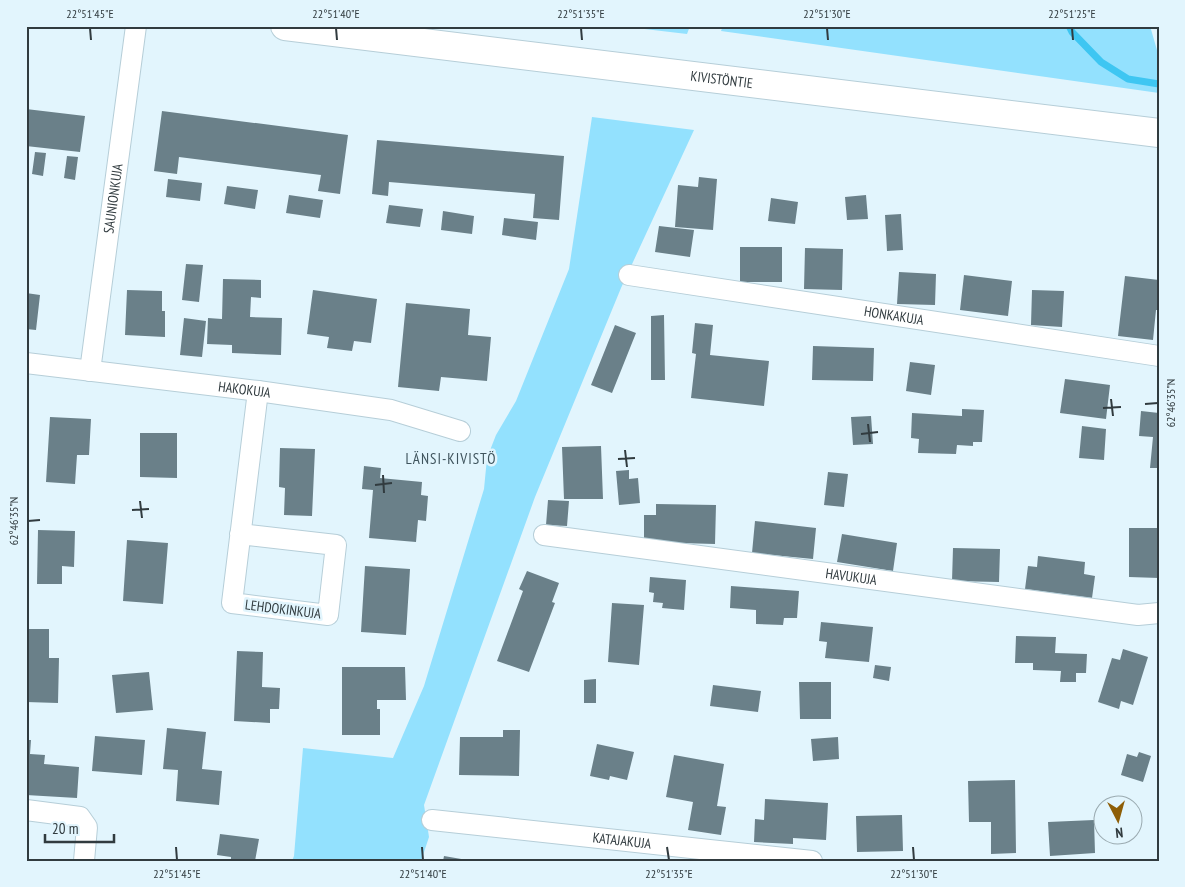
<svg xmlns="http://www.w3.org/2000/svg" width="1185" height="887" viewBox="0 0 1185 887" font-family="'PT Sans Narrow',sans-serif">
  <rect width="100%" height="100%" fill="#e2f5fd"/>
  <path fill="#93e1fe" d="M619,26H690L687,34Z
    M723,26H1150L1159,57V93L721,31Z
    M592,117L694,130L621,288L535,497L424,805L429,837L421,861H292L294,856L303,748L393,758L424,686L484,489L487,458L496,435L516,401L569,269Z"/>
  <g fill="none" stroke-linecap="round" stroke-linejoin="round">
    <path stroke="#3ec6f2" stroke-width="7" d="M1069,26L1072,32L1101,62L1128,79L1159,84"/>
  </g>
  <path fill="#6a8089" d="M26,109L85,116L80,152L26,146Z
    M162,111L348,135L340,194L318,191L321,175L179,157L177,174L154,171Z
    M377,140L564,156L559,220L533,218L535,194L389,182L388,196L372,194Z
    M35,152L46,153L43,176L32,174Z
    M67,156L78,157L75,180L64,178Z
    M699,177L717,179L713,230L675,227L678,185L698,187Z
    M168,179L202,183L200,201L166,197Z
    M227,186L258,190L255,209L224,204Z
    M289,195L323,200L320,218L286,213Z
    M866,195L868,219L847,220L845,197Z
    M771,198L798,202L795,224L768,221Z
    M389,205L423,209L420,227L386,223Z
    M443,211L474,216L472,234L441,230Z
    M901,214L903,250L887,251L885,215Z
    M504,218L538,222L536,240L502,235Z
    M659,226L694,230L690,257L655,252Z
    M740,247H782V282H740Z
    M805,248L843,249L842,290L804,289Z
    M186,264L203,265L199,302L182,300Z
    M899,272L936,274L935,305L897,304Z
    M964,275L1012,281L1008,316L960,310Z
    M1125,276L1159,280V310H1156L1153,340L1118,336Z
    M223,279L261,280V298L251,297L250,317L282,318L281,355L232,353V345L207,344L208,318L222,319Z
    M127,290L162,291V311H165V337L125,335Z
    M313,290L377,299L371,343L354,341L352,351L327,348L329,337L307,334Z
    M1032,290L1064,291L1062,327L1031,325Z
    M26,293L40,295L36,330L26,329Z
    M406,303L470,309L468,335L491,337L487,381L441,377L439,391L398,387Z
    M664,315L665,380H651V316Z
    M184,318L206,321L202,357L180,355Z
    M695,323L713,325L710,355L769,361L764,406L691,398L696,354L692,353Z
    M615,325L636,333L612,393L591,385Z
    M813,346L874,348L873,381L812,380Z
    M910,362L935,365L931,395L906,391Z
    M1065,379L1110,385L1106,419L1060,413Z
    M962,409L984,410L982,442H973V446L957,445L956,454L918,453L919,439L911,438L912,413L962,416Z
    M1141,411L1159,413V468H1150L1153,437L1139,436Z
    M871,416L873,444L853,445L851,417Z
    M50,417L91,419L89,455H77L75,484L46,482Z
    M1082,426L1106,429L1104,460L1079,458Z
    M140,433H177V478L140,477Z
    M601,446L603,499H564L562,447Z
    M280,448L315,449L312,516L284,515L285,488L279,487Z
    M364,466L381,468L380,478L422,482L421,495L428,496L426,521L418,520L416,542L369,538L373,490L362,489Z
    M629,470V479L638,478L640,503L619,505L616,471Z
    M828,472L848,474L844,507L824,505Z
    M548,500L569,501L567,526L546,525Z
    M656,504L716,505L715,544L644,542V515H656Z
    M755,521L816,528L813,559L752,553Z
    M1129,528H1159V578L1129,577Z
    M38,530L75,531L74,567L62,566V584H37Z
    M842,534L897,543L893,571L837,562Z
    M127,540L168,543L163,604L123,601Z
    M953,548L1000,549L999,582L952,581Z
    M1038,556L1085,562L1084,574L1095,576L1092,598L1025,589L1028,566L1037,567Z
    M365,566L410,569L406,635L361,632Z
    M527,571L559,583L552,602L555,603L529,672L497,661L523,591L519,589Z
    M650,577L686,580L684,610L662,608L663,603L653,602L654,593L649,592Z
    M731,586L799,591L797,618H784L783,625L756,624V610L730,608Z
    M612,603L644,605L639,665L608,662Z
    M821,622L873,627L869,662L825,658L827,642L819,641Z
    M26,629H49V658H59L58,703L26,702Z
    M1016,636L1056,637L1055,653L1087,654L1086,673H1076V682H1060L1061,671L1033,670V663H1015Z
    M1123,649L1148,657L1133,705L1121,701L1119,709L1098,702L1112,658L1120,660Z
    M237,651L263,652L262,687L280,688L279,709H270V723L234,721Z
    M875,665L891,667L889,681L873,678Z
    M342,667H405L406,700H377V709H380V735H342Z
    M149,672L153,710L116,713L112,675Z
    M596,679V703H584V680Z
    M799,682H831V719H800Z
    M713,685L761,691L758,712L710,706Z
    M167,728L206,732L202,769L222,771L219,805L176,801L178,770L163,769Z
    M503,730H520L519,776L459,775L460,737H503Z
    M95,736L145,740L142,775L92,771Z
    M838,737L839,759L813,761L811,739Z
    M26,740H31L30,754L45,755L44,764L79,767L77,798L26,795Z
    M597,744L634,752L627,780L610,776L609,780L590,776Z
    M1139,752L1151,756L1143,782L1121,775L1127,754L1137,757Z
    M674,755L724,764L717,806L726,807L721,835L688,830L693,802L666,797Z
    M1015,780L1016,853L991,854V822H969L968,781Z
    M765,799L828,803L826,840L793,838V844L754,842L755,819L764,820Z
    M902,815L903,851L857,852L856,816Z
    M1094,820L1095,853L1050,856L1048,822Z
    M220,834L259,839L255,861H231V857L217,855Z
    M444,856L467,860V861H443Z"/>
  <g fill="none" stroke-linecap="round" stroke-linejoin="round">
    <g stroke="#b6ced8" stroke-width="22">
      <g id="minor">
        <path id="s1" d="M629,275L1159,356"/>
        <path id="s2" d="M26,363L258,391L391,410L460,431"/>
        <path id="s3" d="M90,371L136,26"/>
        <path d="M240,534L336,545L328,615L232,603L258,391"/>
        <path id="s4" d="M544,535L1138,615L1159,613"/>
        <path d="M26,810L80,817L87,827L84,861"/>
        <path id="s5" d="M432,820L812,861"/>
      </g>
    </g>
    <g stroke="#b6ced8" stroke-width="30">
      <g id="secondary">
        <path id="s6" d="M285,26L1159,133"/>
      </g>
    </g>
    <use href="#minor" stroke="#fff" stroke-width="20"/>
    <use href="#secondary" stroke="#fff" stroke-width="28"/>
  </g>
  <path fill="none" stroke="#313b3f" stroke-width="2" d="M90,28L91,40M336,28L337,40M581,28L582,40M827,28L828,40M1072,28L1073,40M1111,399L1113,416M1145,404L1158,403M1103,408L1121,407M868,424L870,442M861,434L878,432M625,450L627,467M618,459L635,458M383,475L384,493M375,485L392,483M140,501L142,518M132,510L149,509M28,521L40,520M176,847L177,860M422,847L423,860M667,847L669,860M913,847L914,860"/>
  <g text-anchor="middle" stroke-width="5" stroke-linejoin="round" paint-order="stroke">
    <g font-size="14" fill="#313b3f" stroke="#e2f5fd">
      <text dy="5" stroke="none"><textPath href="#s6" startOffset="440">KIVISTÖNTIE</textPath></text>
      <text dy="5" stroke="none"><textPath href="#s3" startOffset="174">SAUNIONKUJA</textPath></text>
      <text dy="5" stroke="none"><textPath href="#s1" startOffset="268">HONKAKUJA</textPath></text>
      <text dy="5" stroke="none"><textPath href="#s2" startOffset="220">HAKOKUJA</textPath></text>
      <text dy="5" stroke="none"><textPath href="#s4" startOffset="310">HAVUKUJA</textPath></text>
      <text transform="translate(283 609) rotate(7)" y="5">LEHDOKINKUJA</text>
      <text dy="5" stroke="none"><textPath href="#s5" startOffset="191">KATAJAKUJA</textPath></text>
    </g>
    <g font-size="15" letter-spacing="1" fill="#3f545d" stroke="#e2f5fd">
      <text x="451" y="464">LÄNSI-KIVISTÖ</text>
    </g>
  </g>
  <rect width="1185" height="887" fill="none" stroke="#e2f5fd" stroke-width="55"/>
  <g transform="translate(1118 820) rotate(174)"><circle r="24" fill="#e2f5fd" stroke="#9babb1"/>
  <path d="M0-4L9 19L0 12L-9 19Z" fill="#8e5e07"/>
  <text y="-8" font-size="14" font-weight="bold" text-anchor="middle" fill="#313b3f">N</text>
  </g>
  <path d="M45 834v8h69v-8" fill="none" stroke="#313b3f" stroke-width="2.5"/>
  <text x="52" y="834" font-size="15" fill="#313b3f" stroke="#e2f5fd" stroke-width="4" paint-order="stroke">20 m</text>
  <rect x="28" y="28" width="1130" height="832" fill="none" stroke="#313b3f" stroke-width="2"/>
  <g font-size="12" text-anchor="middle" fill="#313b3f">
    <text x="90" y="18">22°51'45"E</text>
    <text x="336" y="18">22°51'40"E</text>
    <text x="581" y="18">22°51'35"E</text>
    <text x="827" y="18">22°51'30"E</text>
    <text x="1072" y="18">22°51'25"E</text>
    <text transform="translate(1171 403) rotate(-90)" y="4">62°46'35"N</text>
    <text transform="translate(14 521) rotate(-90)" y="4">62°46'35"N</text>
    <text x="177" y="878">22°51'45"E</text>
    <text x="423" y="878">22°51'40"E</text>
    <text x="669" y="878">22°51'35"E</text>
    <text x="914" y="878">22°51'30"E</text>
  </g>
</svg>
